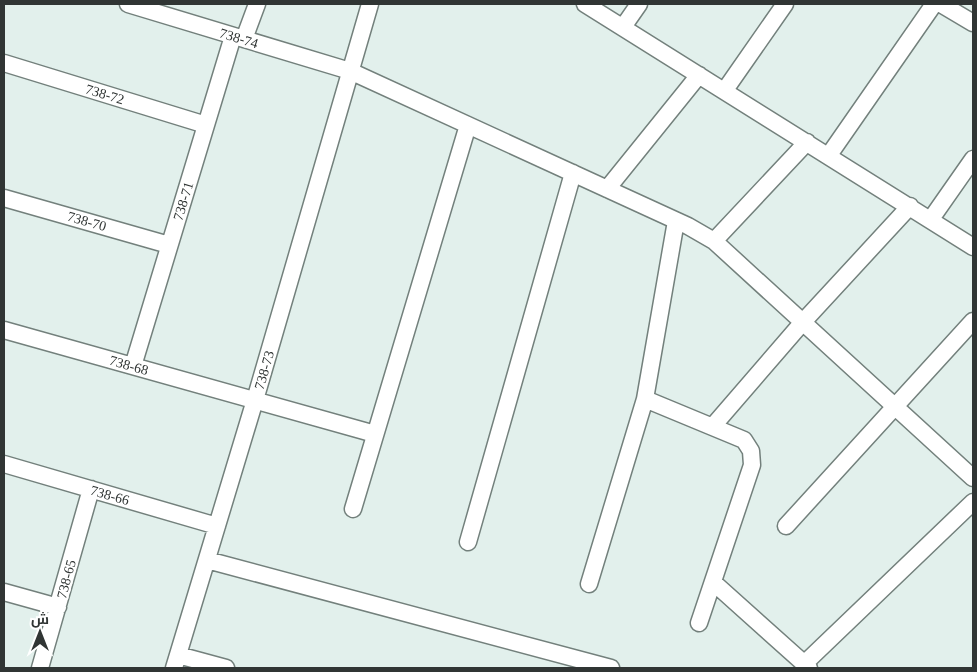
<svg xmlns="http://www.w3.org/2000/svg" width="977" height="672" viewBox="0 0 977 672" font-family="'Times New Roman',Cairo,serif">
  <rect width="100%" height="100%" fill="#e2f0ec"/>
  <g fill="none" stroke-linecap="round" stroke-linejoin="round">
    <g stroke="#73807c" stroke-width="19">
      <path id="street" d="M128,4L350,71L688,226L714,241L973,478
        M585,4L973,247
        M941,4L973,23
        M623,27L639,4
        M244,39L257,4
        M4,63L206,125
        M725,90L785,4
        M829,155L934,4
        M607,189L699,75
        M4,198L169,245
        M931,219L973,159
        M714,241L807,142
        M4,330L375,434
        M133,366L233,36
        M645,399L744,440L751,451L752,465L699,623
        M713,426L802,323L910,206
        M4,464L217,526
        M353,509L468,125
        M786,526L973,321
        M468,542L573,173
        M207,560L611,668
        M713,582L809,668
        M589,584L645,399L676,221
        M4,592L58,607
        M178,655L226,668
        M804,664L973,502
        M40,668L91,489
        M174,668L255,400L370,4"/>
    </g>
    <use href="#street" stroke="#fff" stroke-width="16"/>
  </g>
  <g text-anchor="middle" stroke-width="4.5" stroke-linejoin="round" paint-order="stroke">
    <g font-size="14" fill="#303534" stroke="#fff">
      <text transform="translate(239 38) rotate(17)" y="5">738-74</text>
      <text transform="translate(105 94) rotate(17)" y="5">738-72</text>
      <text transform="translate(183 201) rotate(-73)" y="5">738-71</text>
      <text transform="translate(87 221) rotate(16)" y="5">738-70</text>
      <text transform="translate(129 365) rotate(16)" y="5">738-68</text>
      <text transform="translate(264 370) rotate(-74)" y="5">738-73</text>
      <text transform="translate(110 495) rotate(16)" y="5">738-66</text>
      <text transform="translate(66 579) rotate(-75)" y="5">738-65</text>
    </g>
  </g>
  <rect width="977" height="672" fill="none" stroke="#303534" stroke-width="10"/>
  <g transform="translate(40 632)" stroke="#ffffff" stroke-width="4" paint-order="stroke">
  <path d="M0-4L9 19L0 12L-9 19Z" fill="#303534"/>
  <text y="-8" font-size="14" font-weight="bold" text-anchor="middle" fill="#303534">ش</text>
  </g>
</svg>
